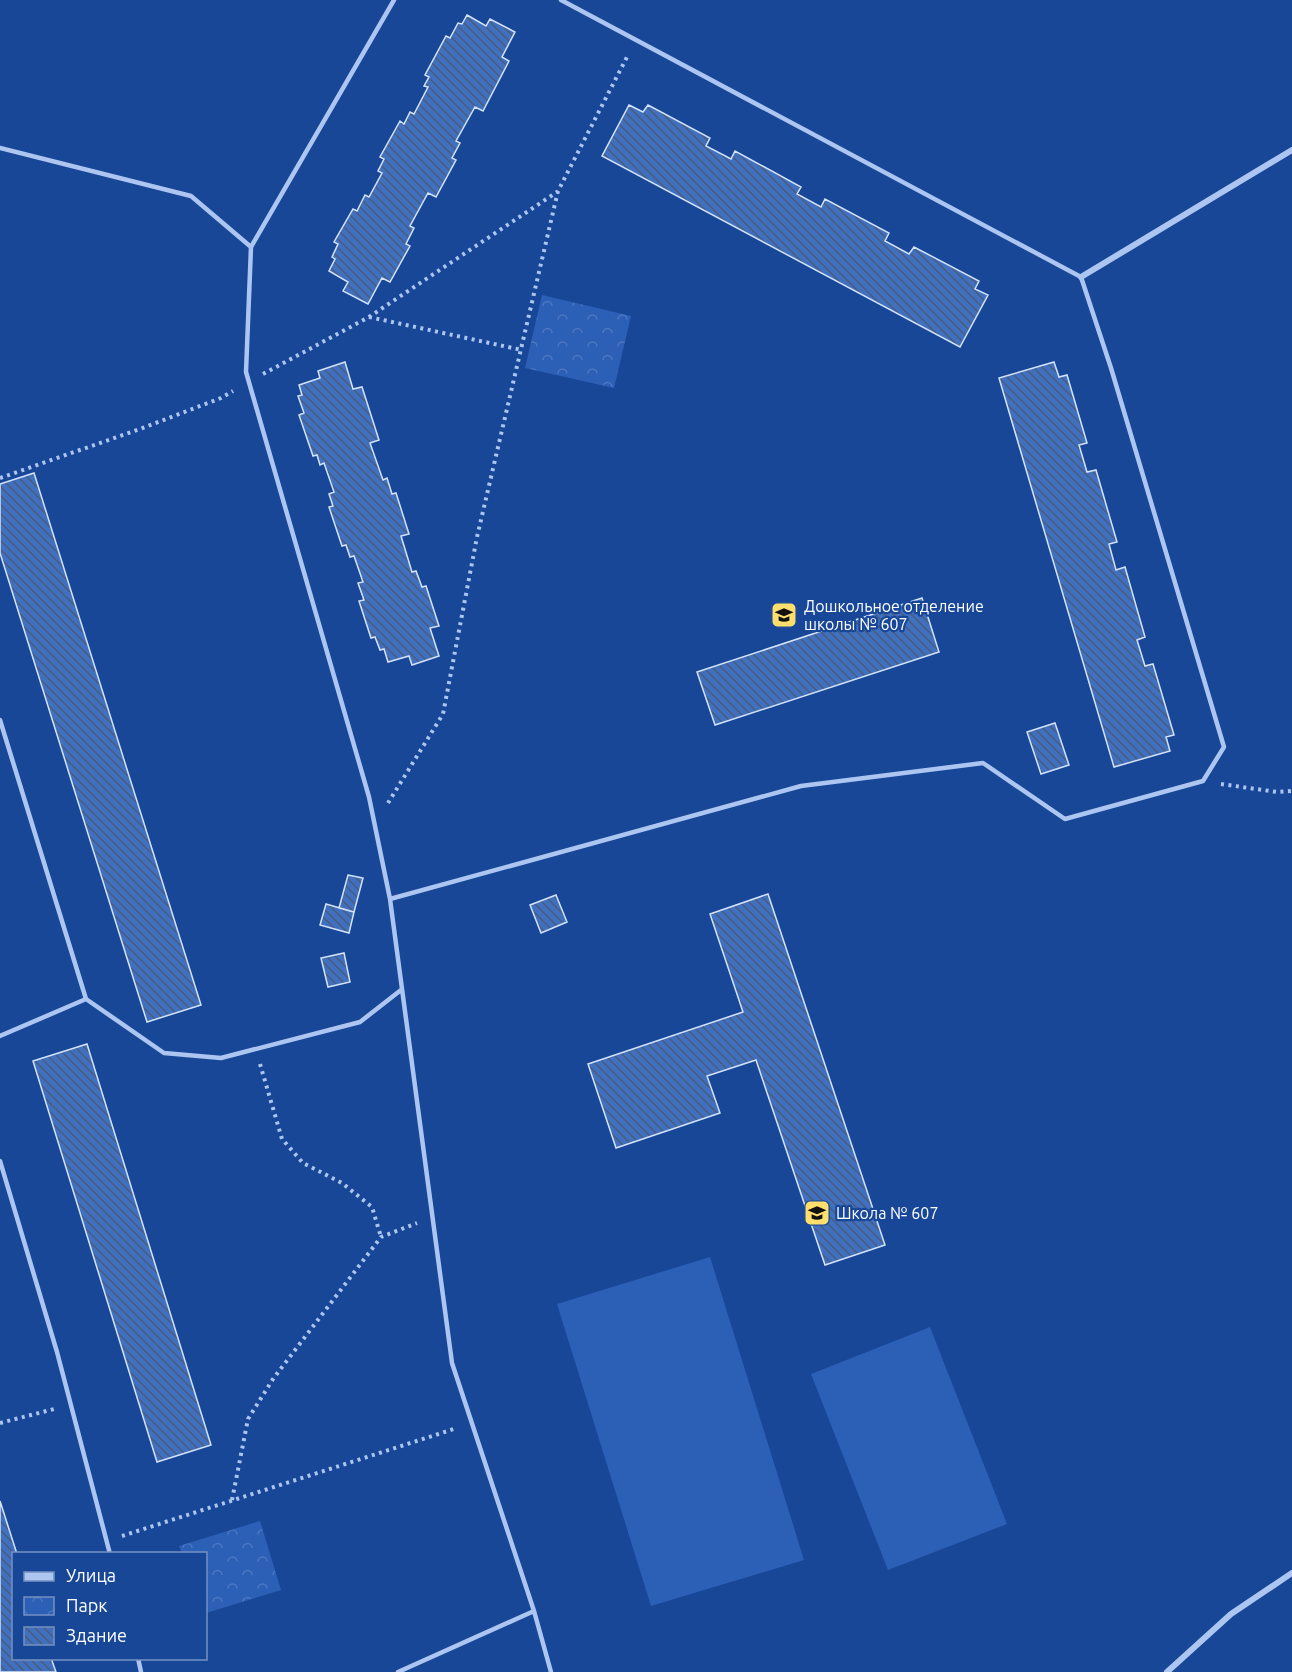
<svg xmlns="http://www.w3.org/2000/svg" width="1292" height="1672" viewBox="0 0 1292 1672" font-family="Ubuntu,sans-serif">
  <defs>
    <pattern id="park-crowns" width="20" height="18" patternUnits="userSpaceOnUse" patternTransform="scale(1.5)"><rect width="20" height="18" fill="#2c5fb6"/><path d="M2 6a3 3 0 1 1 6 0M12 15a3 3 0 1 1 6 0" fill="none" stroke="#4c77c1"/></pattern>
    <pattern id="building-back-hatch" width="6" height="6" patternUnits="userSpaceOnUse" patternTransform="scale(1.5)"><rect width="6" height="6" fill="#4170bf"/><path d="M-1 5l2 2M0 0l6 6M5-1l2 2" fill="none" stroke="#475c80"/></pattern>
  </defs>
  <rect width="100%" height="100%" fill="#184798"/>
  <path fill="#2c5fb6" d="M710,1257L804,1560L651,1606L557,1304Z
    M930,1327L1007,1524L888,1570L811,1374Z"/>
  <path fill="url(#park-crowns)" d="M542,295L631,316L614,388L525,368Z
    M260,1521L281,1590L206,1613V1554L182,1553L179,1546Z"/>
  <path fill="url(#building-back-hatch)" stroke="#d3e3fc" stroke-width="1.5" d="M467,15L486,26L490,19L515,32L502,57L509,61L483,111L475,107L456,141L460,143L452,158L456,160L436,197L428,193L410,226L414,228L406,244L410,246L390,282L382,278L368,304L343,291L348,282L329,271L335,259L332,257L338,244L334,242L353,209L357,211L365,195L369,197L382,173L378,171L384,159L380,157L400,121L404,124L410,112L414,114L428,87L424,86L429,77L425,75L446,36L450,38L458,23L462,24Z
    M629,105L643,112L648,105L710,138L706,146L731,159L735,151L801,187L797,194L821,207L825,199L889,233L885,241L909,254L914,247L979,281L975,289L988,295L960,347L602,156Z
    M345,362L353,389L362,387L379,440L370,443L383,480L387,478L392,494L396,493L409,534L401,536L412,572L416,571L422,587L426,586L439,626L430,628L439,656L412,665L409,656L388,662L384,649L380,650L375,637L371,638L359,601L364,600L358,583L363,582L354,556L350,557L346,545L342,546L329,507L333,506L329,494L334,492L324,463L320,465L317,455L313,456L299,415L304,413L298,396L302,395L299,385L320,378L318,371Z
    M1054,362L1059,377L1067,375L1087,443L1079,445L1087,472L1096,470L1117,542L1109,544L1116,570L1125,567L1145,637L1137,640L1145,666L1153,664L1174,735L1166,737L1170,751L1114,767L999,378Z
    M34,473L201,1005L147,1022L0,553V484Z
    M922,598L939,652L715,725L697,672Z
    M1055,723L1069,765L1041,774L1027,732Z
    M348,875L363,878L354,912L339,908Z
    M768,894L885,1245L825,1265L756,1060L707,1076L720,1113L616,1148L588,1064L743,1012L710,914Z
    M556,895L567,922L541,933L530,905Z
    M326,904L354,912L349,933L320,925Z
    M344,953L350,982L328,987L321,958Z
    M87,1044L211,1445L157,1462L33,1061Z
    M0,1501L17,1554H14V1658H51L56,1672H0Z"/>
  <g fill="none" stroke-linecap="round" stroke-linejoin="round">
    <path stroke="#acc6f1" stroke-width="4" stroke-dasharray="3 4.5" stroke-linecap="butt" d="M369,317L522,350
      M263,374L369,317L557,192
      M0,478L140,429L221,398L233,391
      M1221,784L1277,792L1292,791
      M388,803L443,714L477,537L558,191L628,55
      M260,1064L282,1139L303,1163L342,1183L372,1207L381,1237
      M0,1423L54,1409
      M232,1500L248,1419L273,1379L381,1237L417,1223
      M122,1536L457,1428"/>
    <path stroke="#acc6f1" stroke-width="4.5" d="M394,0L251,247L246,372L369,797L390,899L452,1363L534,1611L551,1672
      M0,148L191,196L251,247
      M0,720L86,999
      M390,899L801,786L983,763L1065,819L1203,781L1224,747L1111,368L1081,277L561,0
      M0,1036L86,999L164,1053L221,1058L360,1022L401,990
      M0,1161L57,1352L110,1554
      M138,1658L141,1672
      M398,1672L534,1611"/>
    <path stroke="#acc6f1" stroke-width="6" d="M1081,277L1292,150
      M1167,1672L1231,1614L1292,1573"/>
  </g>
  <defs>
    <g id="school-square" transform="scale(1.35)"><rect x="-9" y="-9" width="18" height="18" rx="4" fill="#ffdf6c" stroke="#184798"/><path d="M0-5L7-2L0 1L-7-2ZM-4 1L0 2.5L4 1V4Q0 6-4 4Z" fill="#111"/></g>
  </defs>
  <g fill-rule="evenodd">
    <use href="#school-square" x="784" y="615"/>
    <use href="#school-square" x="817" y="1213"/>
  </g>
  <g text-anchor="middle" stroke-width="4.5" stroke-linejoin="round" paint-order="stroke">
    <g font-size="16" fill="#fff" stroke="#184798" text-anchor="start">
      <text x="804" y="612">Дошкольное отделение<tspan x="804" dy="18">школы № 607</tspan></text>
      <text x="836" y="1219">Школа № 607</text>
    </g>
  </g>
  <rect x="12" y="1552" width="195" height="108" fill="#184798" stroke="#7491c1" stroke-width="1.5"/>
  <rect x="24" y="1572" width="30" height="9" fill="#acc6f1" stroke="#7491c1" stroke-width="1.5"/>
  <text x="66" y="1582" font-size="18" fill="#ffffff">Улица</text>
  <rect x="24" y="1597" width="30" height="18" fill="url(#park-crowns)" stroke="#7491c1" stroke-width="1.5"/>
  <text x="66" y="1612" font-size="18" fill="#ffffff">Парк</text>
  <rect x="24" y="1627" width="30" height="18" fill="url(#building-back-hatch)" stroke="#7491c1" stroke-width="1.5"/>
  <text x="66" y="1642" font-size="18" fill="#ffffff">Здание</text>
</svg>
